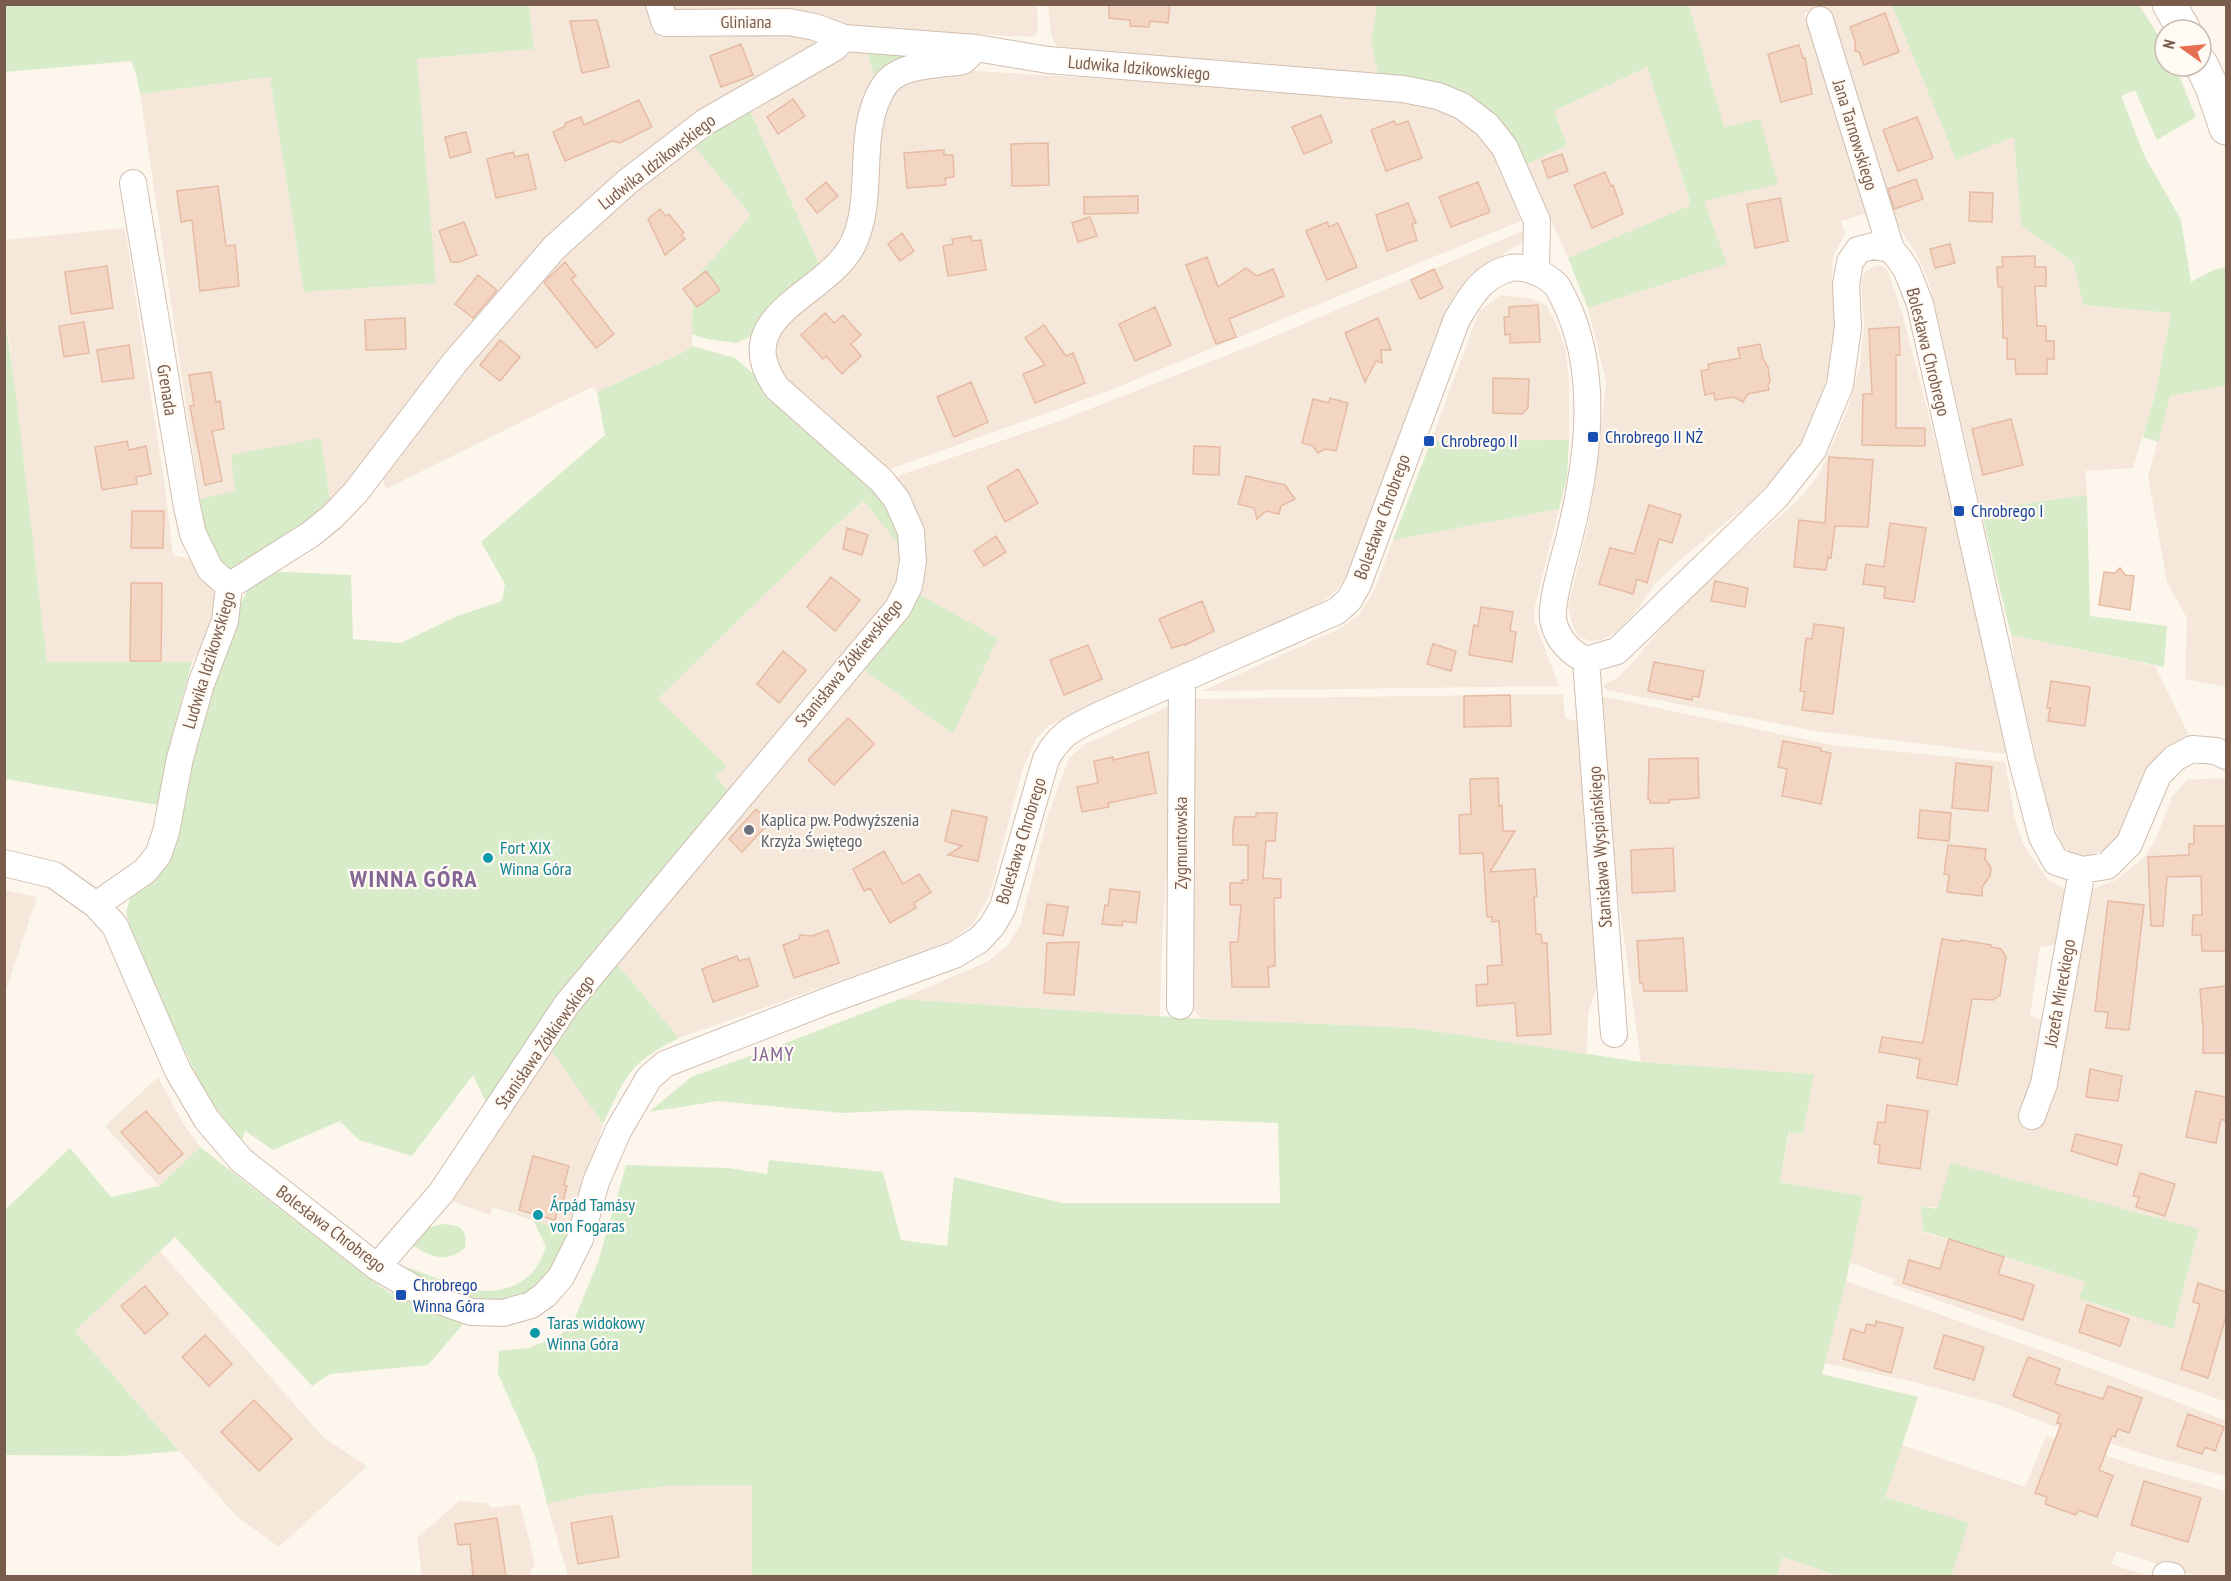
<svg xmlns="http://www.w3.org/2000/svg" width="2231" height="1581" viewBox="0 0 2231 1581" font-family="'PT Sans Narrow',sans-serif">
  <rect width="100%" height="100%" fill="#fdf6ec"/>
  <path fill="#f5e8da" fill-rule="evenodd" d="M529,4L650,5L660,38L681,31L763,28L822,42L667,143L331,508L321,439L235,491L200,499L140,94L270,77L304,292L435,283L417,59L534,49Z
    M669,5H1037L1038,27L1036,35L1030,37L886,30L684,16Z
    M1048,5H1377L1371,44L1378,73L1347,78L1062,52L1054,42L1051,33Z
    M1689,5H1892L1956,159L2014,137L2021,225L2074,263L2083,305L2171,313L2156,391L2133,468L2085,471L2087,495L1981,510L1930,285L1917,255L1895,221L1852,104L1824,8L1804,13L1867,205L1866,213L1841,221L1845,234L1833,256L1832,280L1837,322L1835,362L1803,447L1777,476L1748,504L1680,560L1655,584L1637,610L1617,631L1602,640L1590,641L1578,636L1572,624L1568,607L1588,525L1597,472L1606,381L1588,308L1726,264L1704,200L1724,127Z
    M865,47L876,83L848,233L823,272L747,104L849,52Z
    M1647,67L1691,206L1568,258L1526,165L1567,145L1554,111Z
    M975,71L1408,97L1449,108L1483,133L1500,164L1521,221L1108,391L893,468L882,476L783,387L770,348L773,332L840,270L880,123L896,88L923,72Z
    M692,144L751,215L693,281L692,346L684,352L597,392L592,387L386,489L380,470L563,247Z
    M125,228L166,494L173,555L196,560L208,574L217,600L211,624L204,643L192,662H47L16,394L5,311L4,240Z
    M1525,230L1524,241L1493,261L1465,285L1448,312L1347,575L1338,588L1322,603L1048,726L1036,739L1022,771L989,897L973,924L948,942L679,1038L613,959L863,669L953,734L889,482L900,475L1054,423L1268,339Z
    M1881,265L1888,271L1903,316L1932,428L1955,518L2006,754L1815,731L1607,690L1603,687L1606,683L1616,679L1634,661L1678,608L1802,496L1819,474L1847,411L1860,365L1864,323L1861,280L1865,272L1872,267Z
    M1501,295L1529,298L1546,305L1556,323L1565,348L1569,380V440L1431,441L1479,311Z
    M2226,386V687L2185,679L2187,618L2167,582L2148,476L2170,396Z
    M865,501L908,556L902,584L731,794L651,706L834,527Z
    M1559,509L1535,605L1534,620L1559,686L1202,691L1341,628L1359,615L1375,589L1393,540Z
    M2011,635L2155,666L2190,737L2173,745L2158,756L2147,769L2132,800L2122,829L2112,844L2097,854L2084,856L2070,853L2062,845L2050,815L2018,682Z
    M1563,694L1565,718L1580,722L1600,978L1588,1013L1587,1055L1413,1028L1203,1019L1192,1009L1194,699Z
    M1606,697L1832,745L2005,762L2015,819L2023,844L2047,879L2069,891L2061,943L2040,947L2030,1016L2047,1022L2036,1079L2019,1118L2038,1122L2090,890L2116,880L2144,857L2155,841L2172,797L2187,780L2220,778L2226,781V1402L1892,1284L1894,1279L1849,1262L1863,1196L1780,1182L1790,1132L1803,1134L1814,1074L1641,1062L1611,843L1597,699ZM1921,1206L2199,1230L2173,1329L2079,1298L2085,1282L1923,1232Z
    M1172,705L1176,719L1162,943L1160,1016L900,999L987,962L1008,945L1020,926L1048,815L1069,758L1085,744Z
    M5,890L37,897L5,993L4,890Z
    M547,1044L603,1124L570,1233L493,1207L490,1215L449,1200Z
    M158,1077L183,1123L200,1147L159,1186L105,1126Z
    M160,1251L323,1437L367,1466L279,1547L236,1516L75,1331Z
    M1846,1281L2093,1369L2226,1421V1476L2147,1455L2051,1425L1999,1405L1915,1382L1824,1363Z
    M2046,1436L2141,1467L2226,1491V1576H2197L2117,1551L2111,1564L2149,1576H1951L1968,1523L1885,1497L1902,1445L2025,1487Z
    M753,1485L752,1576H568L547,1504L588,1495L668,1486Z
    M459,1501L487,1503L492,1508L520,1504L535,1563L529,1576H422L417,1538Z
    M1783,1557L1839,1576H1777Z"/>
  <path fill="#d8ecc9" d="M5,4L529,5L534,49L417,59L436,283L304,292L270,77L140,94L136,73L131,61L5,72Z
    M1377,5H1689L1724,127L1760,119L1778,184L1704,201L1727,264L1588,308L1568,258L1691,205L1647,67L1554,111L1567,145L1526,165L1450,89L1378,73L1371,44Z
    M1892,5H2139L2165,46V66H2175L2196,117L2157,140L2135,90L2121,96L2145,157L2181,220L2191,282L2213,270L2226,267V386L2170,396L2158,442L2143,437L2156,391L2171,313L2083,305L2074,263L2021,225L2014,137L1956,160Z
    M865,47L946,49L876,83Z
    M747,104L823,272L750,337L736,343L707,339L692,334L693,281L751,215L692,144Z
    M4,311L16,394L47,662H192L177,717L163,806L5,779Z
    M692,346L735,358L755,375L777,399L888,500L908,556L864,501L834,527L658,699L727,766L715,776L731,794L490,1111L473,1075L412,1156L359,1140L340,1121L273,1150L245,1131L241,1143L203,1089L146,969L133,937L126,912L130,899L144,881L240,605L250,585L264,571L351,575L353,639L401,643L455,617L502,601L505,584L481,542L605,435L597,392L684,352Z
    M321,438L331,508L238,571L227,570L207,550L200,499L235,491L231,455Z
    M1569,440L1567,477L1559,509L1393,540L1431,441Z
    M2087,495L2090,616L2167,626L2164,667L2011,635L1981,510Z
    M918,594L998,638L953,734L863,669Z
    M613,959L679,1038C664,1046 648,1054 636,1066C621,1082 612,1105 603,1124L547,1044Z
    M900,999L1203,1019L1413,1028L1641,1062L1814,1074L1803,1134L1789,1132L1780,1182L1863,1196L1846,1281L1822,1374L1918,1397L1885,1497L1969,1523L1951,1576H1839L1783,1557L1777,1576H752V1485L668,1486L588,1495L547,1504L536,1459L498,1374L499,1351L529,1348L560,1335L571,1327L598,1262L626,1165L728,1168L767,1174L769,1160L883,1172L901,1240L947,1246L954,1177L1062,1203H1280L1278,1123L908,1110L842,1113L719,1101L649,1112L691,1077L778,1046Z
    M200,1147L382,1288L421,1308L464,1323L428,1365L330,1374L312,1386L175,1237L75,1331L179,1451L121,1456L5,1455V1210L70,1148L111,1197L159,1186Z
    M1951,1163L2199,1229L2173,1329L2079,1298L2085,1282L1923,1231L1921,1206L1937,1209Z
    M533,1220L570,1233L549,1277L530,1291L509,1300L484,1301L467,1298L411,1273L403,1266C442,1278 480,1304 519,1283C534,1275 541,1262 546,1247Z
    M441,1224C461,1225 467,1227 465,1248C443,1265 431,1256 410,1244L419,1231Z"/>
  <path fill="#f3d5c3" stroke="#e6bba3" stroke-width="1.5" d="M1109,4H1170L1168,23L1150,21L1149,27L1130,26V20L1109,18Z
    M1885,13L1899,52L1864,65L1859,52L1855,51V41L1850,27Z
    M597,20L609,67L582,73L570,21Z
    M741,44L753,75L721,87L710,56Z
    M1799,45L1803,58H1805L1812,94L1781,102L1768,54Z
    M793,99L805,116L778,134L767,117Z
    M639,100L652,127L620,143L612,141L565,161L553,132L565,126V123L581,117L584,125Z
    M1321,115L1332,142L1304,154L1292,127Z
    M1917,117L1933,158L1898,171L1883,130Z
    M1394,121L1396,125L1408,121L1422,158L1386,171L1371,130Z
    M466,132L471,152L450,158L445,137Z
    M1048,143L1049,185L1012,186L1011,144Z
    M944,150V155H953L954,177L945,178L946,185L907,188L904,153Z
    M513,152L515,157L528,154L536,189L496,198L487,159Z
    M1562,154L1568,171L1548,178L1542,161Z
    M1605,172L1611,186L1613,185L1623,214L1592,228L1574,185Z
    M1916,179L1923,199L1894,209L1888,189Z
    M826,182L838,196L817,213L806,199Z
    M1478,182L1490,212L1451,227L1439,197Z
    M218,186L226,246L235,245L239,286L200,291L192,220L181,222L177,191Z
    M1970,192L1993,193L1992,222L1969,221Z
    M1138,196V213L1084,214V197Z
    M1780,198L1788,241L1755,248L1747,204Z
    M1408,203L1416,223L1412,224L1417,240L1387,251L1376,215Z
    M660,209L666,216L669,214L684,233L681,235L685,239L665,255L648,219Z
    M1090,217L1097,236L1078,242L1072,223Z
    M464,222L477,255L459,262H451L439,231Z
    M1327,222L1329,227L1338,223L1357,267L1327,280L1306,231Z
    M902,233L914,251L900,261L888,244Z
    M971,236L972,241L981,240L986,270L948,276L943,246L953,244L952,239Z
    M1950,244L1955,263L1935,268L1930,249Z
    M2035,256V267H2046V286H2035L2037,326H2046V341H2054V359H2047V374H2016L2015,359H2007V338H2003L2002,288L1998,287L1997,267H2003L2002,257Z
    M1207,257L1218,287L1246,268L1257,276L1273,269L1284,296L1229,319L1236,337L1216,344L1186,265Z
    M565,262L576,276L571,279L614,334L596,348L544,282Z
    M107,266L113,308L71,314L65,272Z
    M1434,269L1443,288L1420,299L1411,280Z
    M706,271L720,290L697,307L683,289Z
    M478,275L497,290L473,318L455,304Z
    M1538,305L1540,342L1510,343V334L1505,335L1504,317H1509V307Z
    M1155,307L1171,345L1135,361L1119,324Z
    M825,313L834,323L843,315L861,335L851,344L861,356L842,374L826,356L823,359L801,335Z
    M405,318L406,349L366,350L365,320Z
    M1378,318L1391,350H1381L1382,363L1376,361L1365,382L1345,333Z
    M84,322L89,353L64,357L59,326Z
    M1044,325L1066,356L1073,353L1085,383L1035,403L1023,374L1045,365L1025,338Z
    M1899,327L1900,355H1896V428H1925V446L1862,445L1863,394H1872L1869,329Z
    M500,340L520,357L500,381L480,365Z
    M1760,344L1763,359L1768,367L1770,382L1768,384L1769,390L1748,394L1743,402L1734,397L1715,400L1714,393L1705,395L1701,371L1709,369L1708,364L1740,358L1738,348Z
    M129,345L134,378L102,382L97,350Z
    M211,372L216,402L220,401L224,429L212,431L222,481L205,485L190,406L194,405L189,375Z
    M1493,378L1529,379L1528,408L1522,414L1493,413Z
    M971,382L988,422L954,437L937,397Z
    M1330,398L1348,403L1336,451L1325,449L1318,453L1313,446L1302,443L1313,399L1329,403Z
    M2011,419L2023,465L1983,475L1972,429Z
    M127,441L129,450L146,446L151,474L136,477L137,484L102,490L95,447Z
    M1194,446L1220,447L1219,475L1193,474Z
    M1829,457L1873,460L1868,527L1835,526L1831,558L1828,557L1826,570L1794,567L1799,520L1825,523Z
    M1018,469L1038,503L1005,522L987,487Z
    M1246,476L1285,485L1295,499L1281,506L1279,514L1266,511L1257,519L1254,508L1238,504Z
    M1649,505L1681,515L1672,543L1659,539L1647,583L1637,579L1633,594L1599,584L1610,548L1634,554Z
    M132,511H164L163,548H131Z
    M1890,523L1926,528L1914,602L1884,598L1885,587L1863,584L1866,564L1884,567Z
    M847,528L868,535L862,555L843,549Z
    M996,536L1006,552L984,566L974,551Z
    M2120,568L2125,575L2134,576L2130,610L2099,605L2104,572L2115,573Z
    M831,577L860,600L835,631L807,607Z
    M1715,581L1748,588L1745,607L1711,601Z
    M131,583H162L161,661H130Z
    M1202,601L1214,631L1185,645V644L1172,648L1159,619Z
    M1481,607L1513,612L1510,631L1516,632L1512,662L1469,655L1474,625L1478,626Z
    M1814,624L1844,628L1833,714L1802,710L1805,692L1800,691L1806,638L1812,639Z
    M1433,644L1456,651L1451,671L1427,664Z
    M1088,645L1102,679L1064,695L1050,660Z
    M783,651L806,670L779,703L757,684Z
    M1654,662L1704,671L1699,697L1693,696L1692,700L1648,691Z
    M2051,681L2090,687L2085,726L2048,721L2050,708H2047Z
    M1510,695L1511,726L1464,727V696Z
    M848,718L874,744L834,785L808,760Z
    M1783,741L1821,748V751L1831,753L1821,804L1782,796L1787,769L1778,767Z
    M1148,752L1156,793L1108,803L1109,807L1082,812L1077,787L1098,783L1094,761L1113,757V760Z
    M1698,758L1699,798L1669,800V803H1650V800L1648,799L1649,759Z
    M1956,763L1992,767L1988,811L1952,808Z
    M1498,778L1499,806L1502,805L1503,831H1515L1490,872L1535,869L1537,896L1534,897L1536,934H1541L1542,943H1547L1551,1034L1517,1036L1515,1003L1477,1006L1476,985L1488,984L1487,966L1502,965L1499,921L1492,922V917H1487L1483,853L1460,854L1459,815L1471,814L1470,779Z
    M756,809L770,822L742,852L729,839Z
    M952,810L987,817L978,861L948,855L962,846L945,841Z
    M1920,810L1951,813L1949,841L1918,838Z
    M1256,813H1277L1275,841H1266L1263,878L1281,879V898H1274L1275,966L1268,967L1269,987H1232L1230,942H1238L1241,905H1230V883H1242V880H1248V845H1233V828L1235,817H1256Z
    M2194,826H2226V951H2202L2201,935H2192L2193,915H2202L2201,876L2167,877L2163,926H2151L2148,857L2189,855V844H2194Z
    M1948,845L1986,849L1985,859L1991,868L1990,876L1982,887V896L1947,892L1949,875L1944,874Z
    M1673,848L1675,891L1632,893L1631,850Z
    M884,851L903,884L919,874L931,892L914,903L916,908L890,923L870,888L864,891L853,869Z
    M1110,889L1140,892L1136,923L1123,921L1122,926L1102,924L1105,905L1108,906Z
    M2108,901L2144,905L2129,1030L2106,1028L2108,1012L2095,1011Z
    M1047,904L1068,907L1063,936L1043,933Z
    M828,930L839,963L794,978L783,945L799,939L800,935L812,936Z
    M1683,938L1687,991H1644L1643,983H1640L1637,941Z
    M1942,939L1960,942L1961,940L1991,945V947L2001,949L2006,957L2000,995L1993,1000L1972,999L1957,1085L1917,1078L1920,1059L1879,1052L1882,1037L1923,1043Z
    M1079,942L1074,995L1044,993L1047,943Z
    M737,956L739,961L749,958L758,986L713,1002L702,969Z
    M2226,986V1053H2203V1026L2200,989Z
    M2090,1069L2122,1076L2118,1101L2086,1097Z
    M2196,1091L2226,1097V1121L2221,1119L2216,1143L2186,1137Z
    M1887,1105L1928,1111L1920,1169L1878,1163L1880,1145L1874,1144L1878,1122L1885,1123Z
    M146,1111L183,1154L159,1174L121,1132Z
    M2076,1134L2122,1145L2117,1165L2071,1151Z
    M533,1156L569,1166L564,1185L567,1186L562,1205L559,1204L555,1220L519,1210Z
    M2140,1173L2175,1184L2165,1216L2136,1207L2139,1197L2133,1196Z
    M1949,1239L2004,1257L1998,1274L2034,1285L2023,1320L1903,1283L1909,1260L1940,1269Z
    M2198,1283L2226,1292V1316L2208,1378L2181,1369L2200,1304L2193,1302Z
    M145,1286L168,1314L145,1334L121,1306Z
    M2087,1305L2129,1319L2120,1346L2079,1332Z
    M1876,1321L1903,1328L1891,1373L1843,1359L1851,1329L1864,1333L1867,1324L1875,1326Z
    M205,1335L232,1364L209,1386L182,1357Z
    M1944,1335L1984,1347L1974,1380L1934,1368Z
    M2028,1357L2060,1369L2055,1384L2103,1399L2108,1386L2142,1398L2129,1433L2118,1429L2115,1437L2112,1436L2099,1470L2113,1476L2097,1517L2078,1510L2076,1515L2045,1504L2047,1497L2035,1493L2061,1424L2057,1423L2060,1414L2013,1396Z
    M254,1400L292,1439L259,1471L221,1432Z
    M2188,1414L2224,1427L2215,1451L2205,1447L2202,1454L2177,1446Z
    M2144,1481L2201,1498L2188,1542L2131,1525Z
    M612,1516L619,1557L578,1564L571,1523Z
    M497,1518L506,1576H473L470,1544L458,1545L455,1524Z"/>
  <g fill="none" stroke-linecap="round" stroke-linejoin="round">
    <g stroke="#d1beb0" stroke-width="28">
      <path id="street" d="M659,4L665,23L789,22L815,27L844,38
        M1820,20L1891,249
        M133,183L187,507L193,534L210,569L229,586
        M1586,660L1614,1034
        M4,863L54,875L96,905L115,926L178,1071L207,1120L241,1160L377,1267L429,1297L471,1312L503,1313L531,1305L545,1295L561,1277L580,1239L596,1182L618,1131L649,1078L665,1064L827,1001L954,955L979,940L992,926L1003,907L1046,759C1062,731 1074,728 1102,714L1337,611L1349,600L1358,584L1457,319C1471,296 1482,275 1511,268C1525,265 1547,275 1556,285C1559,288 1561,294 1563,297C1601,371 1588,462 1569,539C1564,559 1551,600 1553,619C1556,638 1570,653 1586,660L1617,651L1776,497L1813,450L1840,385L1848,327L1846,284L1850,262L1858,250L1873,246L1891,249L1900,260L1907,271L1920,304L2022,761L2042,837L2056,862L2082,870L2107,866L2129,844L2158,775L2175,758L2192,749L2216,751L2226,756
        M96,905L145,871L158,855L166,832L180,758L201,684L225,621L229,586L311,534L332,517L356,492L455,362L554,248L627,182L705,122L834,48L844,38L976,48L1048,60L1403,89L1438,96L1462,106L1487,125L1505,148L1537,221L1536,272
        M1180,1006L1182,680
        M2032,1116L2044,1084L2082,870
        M377,1267L441,1193L567,1004L898,608L909,586L913,561L911,532L897,500L882,481L777,388C726,316 824,297 852,246C877,198 854,132 884,86C897,66 926,66 946,63C952,62 960,63 964,60C967,58 971,53 974,50
        M2166,1575L2172,1576"/>
    </g>
    <g stroke="#d6c0b0" stroke-width="35">
      <path id="secondary" d="M2169,4L2184,30
        M2201,64L2212,87L2226,128"/>
    </g>
    <use href="#street" stroke="#fff" stroke-width="26"/>
    <use href="#secondary" stroke="#fff" stroke-width="33"/>
  </g>
  <g fill="#1a4fb4" stroke="#fffaf3" stroke-width="2">
    <rect x="1587" y="431" width="12" height="12" rx="3"/>
    <rect x="1423" y="435" width="12" height="12" rx="3"/>
    <rect x="1953" y="505" width="12" height="12" rx="3"/>
    <rect x="395" y="1289" width="12" height="12" rx="3"/>
  </g>
  <circle fill="#6b7280" stroke="#fffaf3" stroke-width="2" cx="749" cy="830" r="6"/>
  <g fill="#0f9aa8" stroke="#fffaf3" stroke-width="2">
    <circle cx="488" cy="858" r="6"/>
    <circle cx="538" cy="1215" r="6"/>
    <circle cx="535" cy="1333" r="6"/>
  </g>
  <g text-anchor="middle" stroke-width="4.5" stroke-linejoin="round" paint-order="stroke">
    <g font-size="18" fill="#7a5c4d" stroke="#fffaf3">
      <text x="746" y="28">Gliniana</text>
      <text transform="translate(1139 68) rotate(5)" y="6">Ludwika Idzikowskiego</text>
      <text transform="translate(1855 135) rotate(73)" y="6">Jana Tarnowskiego</text>
      <text transform="translate(657 162) rotate(-38)" y="6">Ludwika Idzikowskiego</text>
      <text transform="translate(1928 352) rotate(76)" y="6">Bolesława Chrobrego</text>
      <text transform="translate(167 390) rotate(81)" y="6">Grenada</text>
      <text transform="translate(1382 517) rotate(-70)" y="6">Bolesława Chrobrego</text>
      <text transform="translate(209 660) rotate(-73)" y="6">Ludwika Idzikowskiego</text>
      <text transform="translate(849 663) rotate(-51)" y="6">Stanisława Żółkiewskiego</text>
      <text transform="translate(1021 841) rotate(-73)" y="6">Bolesława Chrobrego</text>
      <text transform="translate(1181 843) rotate(-90)" y="6">Zygmuntowska</text>
      <text transform="translate(1600 847) rotate(-94)" y="6">Stanisława Wyspiańskiego</text>
      <text transform="translate(2060 993) rotate(-80)" y="6">Józefa Mireckiego</text>
      <text transform="translate(545 1042) rotate(-55)" y="6">Stanisława Żółkiewskiego</text>
      <text transform="translate(331 1229) rotate(37)" y="6">Bolesława Chrobrego</text>
    </g>
    <g font-size="18" fill="#164399" stroke="#fffaf3" text-anchor="start">
      <text x="1605" y="443">Chrobrego II NŻ</text>
      <text x="1441" y="447">Chrobrego II</text>
      <text x="1971" y="517">Chrobrego I</text>
      <text x="413" y="1291">Chrobrego<tspan x="413" dy="21">Winna Góra</tspan></text>
    </g>
    <g font-size="18" fill="#5b616d" stroke="#fffaf3" text-anchor="start">
      <text x="761" y="826">Kaplica pw. Podwyższenia<tspan x="761" dy="21">Krzyża Świętego</tspan></text>
    </g>
    <g font-size="18" fill="#0d838f" stroke="#fffaf3" text-anchor="start">
      <text x="500" y="854">Fort XIX<tspan x="500" dy="21">Winna Góra</tspan></text>
      <text x="550" y="1211">Árpád Tamásy<tspan x="550" dy="21">von Fogaras</tspan></text>
      <text x="547" y="1329">Taras widokowy<tspan x="547" dy="21">Winna Góra</tspan></text>
    </g>
    <g font-size="20" letter-spacing="1.5" fill="#846695" stroke="#fffaf3">
      <text x="774" y="1061">JAMY</text>
    </g>
    <g font-size="24" font-weight="bold" letter-spacing="1.5" fill="#846695" stroke="#fffaf3">
      <text x="414" y="887">WINNA GÓRA</text>
    </g>
  </g>
  <rect width="2231" height="1581" fill="none" stroke="#7a5c4d" stroke-width="12"/>
  <g transform="translate(2183 48) rotate(285)"><circle r="28" fill="#fffaf3" stroke="#cabbb1" stroke-width="1.5"/>
  <path d="M0-4.5L10 22L0 15L-10 22Z" fill="#e76f51"/>
  <text y="-9" font-size="16" font-weight="bold" text-anchor="middle" fill="#7a5c4d">N</text>
  </g>
</svg>
